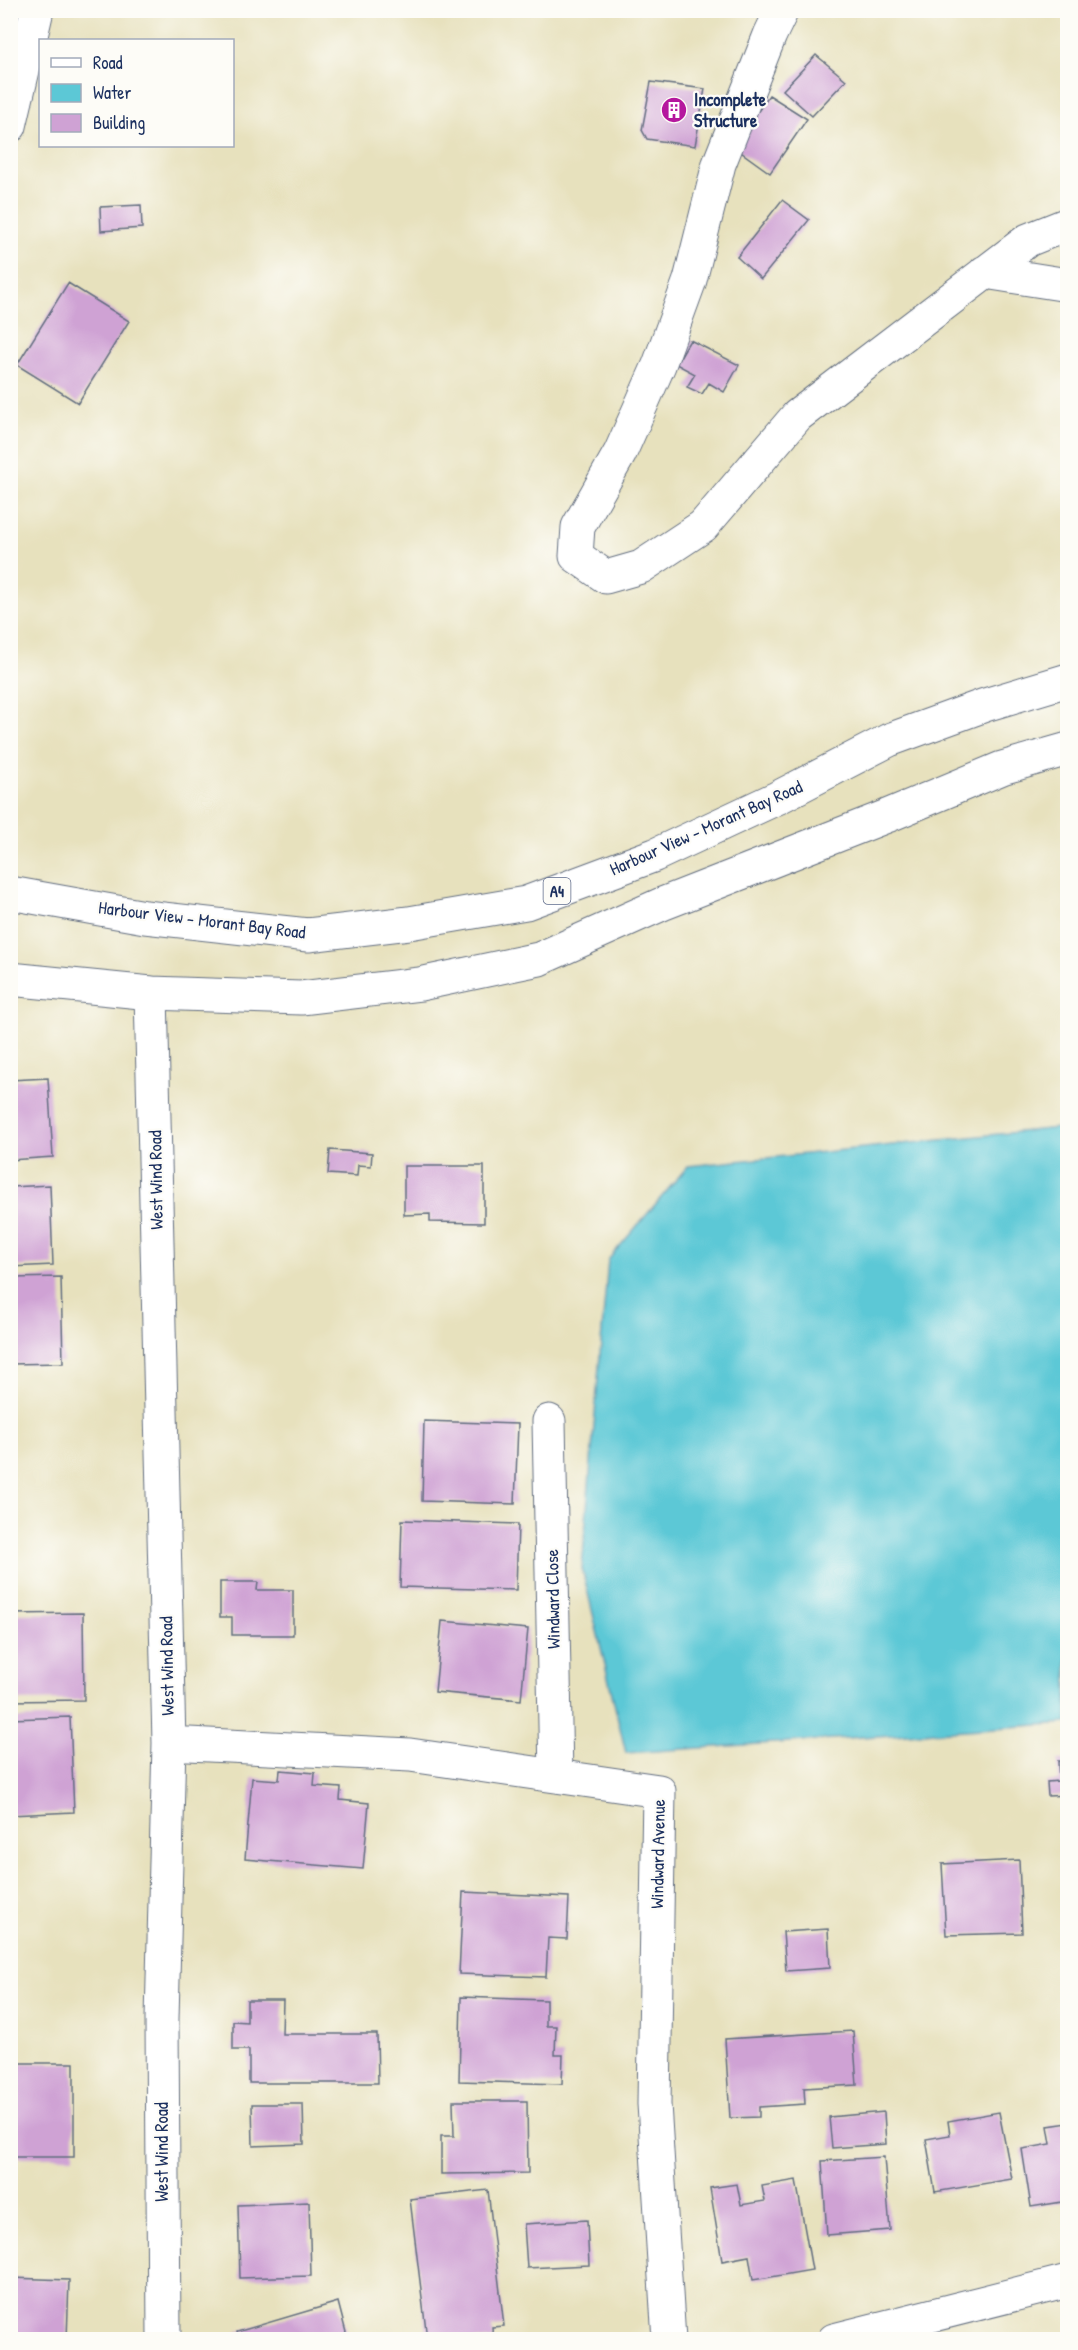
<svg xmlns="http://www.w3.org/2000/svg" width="1078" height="2350" viewBox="0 0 1078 2350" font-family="'Patrick Hand',sans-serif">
  <rect width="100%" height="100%" fill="#fdfcf7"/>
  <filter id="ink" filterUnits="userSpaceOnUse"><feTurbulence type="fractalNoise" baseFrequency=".0167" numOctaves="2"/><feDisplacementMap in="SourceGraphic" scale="12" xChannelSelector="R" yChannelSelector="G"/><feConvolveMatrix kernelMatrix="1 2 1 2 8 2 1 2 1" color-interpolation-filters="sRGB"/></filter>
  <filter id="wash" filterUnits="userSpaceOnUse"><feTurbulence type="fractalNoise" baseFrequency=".008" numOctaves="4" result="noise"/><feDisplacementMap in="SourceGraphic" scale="24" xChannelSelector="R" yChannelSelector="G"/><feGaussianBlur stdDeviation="1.35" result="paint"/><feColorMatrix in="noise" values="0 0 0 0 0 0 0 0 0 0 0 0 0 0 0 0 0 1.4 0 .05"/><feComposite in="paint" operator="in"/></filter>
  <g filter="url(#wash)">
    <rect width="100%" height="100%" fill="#e7e1bd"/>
    <path fill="#5cc8d6" stroke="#3c7c9a" stroke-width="1.5" d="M1067,1127V1723L626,1753L582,1568L608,1260L688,1166Z"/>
    <g id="blocks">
      <path fill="#cfa2d4" d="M816,55L846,80L812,116L783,90Z
        M651,82L705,89L695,146L647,139L642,130Z
        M769,95L807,119L770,173L734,147Z
        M782,200L809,220L761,279L737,257Z
        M141,205L142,228L101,231L100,207Z
        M68,283L129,321L78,403L17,365Z
        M690,340L739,365L724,392L709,383L702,394L687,387L695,374L676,364Z
        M48,1078L53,1157L10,1160V1080Z
        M330,1150L372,1153L371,1166L358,1165L357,1176L328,1174Z
        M404,1166H484V1223L430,1222V1214L404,1215Z
        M50,1185L53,1265L10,1267V1187Z
        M61,1277L63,1363L10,1364V1278Z
        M424,1421L518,1424L515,1504L422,1501Z
        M402,1520L518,1524L516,1590L400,1587Z
        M220,1582H258L257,1590H293V1635H232V1617H220Z
        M83,1613L84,1700L10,1701V1614Z
        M442,1621L528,1629L521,1700L435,1692Z
        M70,1717L74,1812L10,1815V1719Z
        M1058,1761H1068V1795L1048,1796L1047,1782L1059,1781Z
        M280,1770L315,1773L314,1786L341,1788L340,1800L369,1803L363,1869L245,1859L252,1778L279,1780Z
        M1019,1860L1022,1933L946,1935L942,1864Z
        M463,1892L569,1897L567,1939L548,1938L546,1977L459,1974Z
        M828,1929L830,1968L786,1971L783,1932Z
        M461,1997L546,2000V2026H556L555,2055H563L562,2084L459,2081Z
        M247,2000H283L282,2034H377L378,2083H249V2050H233V2021L247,2022Z
        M853,2031L857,2085L804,2088L805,2104L759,2107V2117L730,2118L725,2039Z
        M10,2063H74V2157H10Z
        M453,2101H527L528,2173L441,2174V2136H454Z
        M252,2104H303L304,2144L253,2146Z
        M884,2112L886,2144L832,2148L829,2117Z
        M999,2112L1012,2179L935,2192L926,2139L950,2135L948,2121Z
        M1068,2123V2201L1031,2207L1022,2149L1051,2144L1048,2126Z
        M884,2157L890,2230L827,2235L822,2161Z
        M796,2180L812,2270L753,2280L749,2256L722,2261L710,2188L737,2184L741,2205L765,2201L762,2186Z
        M488,2190L504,2326L492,2327L493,2340H455V2336L427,2339L410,2199Z
        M309,2202L311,2276L240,2278L238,2205Z
        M587,2220L589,2265L527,2268L524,2224Z
        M10,2278L69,2280L67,2340H10Z
        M338,2302L348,2340H239L237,2332Z"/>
    </g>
  </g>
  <g filter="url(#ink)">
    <use href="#blocks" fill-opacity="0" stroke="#626d7f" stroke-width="1.5"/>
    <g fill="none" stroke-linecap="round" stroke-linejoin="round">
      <g stroke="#626d7f" stroke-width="35">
        <path id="minor" d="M782,10L770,35L719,164L690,280L659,365L620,453L578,527L576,556L606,577L641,567L703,526L797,416L1028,240L1068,224
          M10,126L37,10
          M985,272L1068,285
          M151,993L169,1743L162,2019L164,2340
          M549,1421L556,1776
          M169,1743L410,1755L659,1791L654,2104L669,2340
          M834,2340L1068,2281"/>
      </g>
      <g stroke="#626d7f" stroke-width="35">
        <path id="trunk" d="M10,893L145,917L308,935L409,923L526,903L655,855L777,798L889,740L985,705L1068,680
          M10,979L151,993L301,998L420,984L539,959L662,904L887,816L1002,768L1068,749"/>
      </g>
      <use href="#minor" stroke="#fff" stroke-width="33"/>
      <use href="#trunk" stroke="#fff" stroke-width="33"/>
    </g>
  </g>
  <defs>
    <g id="building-disc" transform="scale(1.35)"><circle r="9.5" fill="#b5179e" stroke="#fdfcf7"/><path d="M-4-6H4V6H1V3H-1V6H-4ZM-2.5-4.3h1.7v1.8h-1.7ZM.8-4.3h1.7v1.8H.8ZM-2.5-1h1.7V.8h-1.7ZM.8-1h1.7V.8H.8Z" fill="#fff"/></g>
  </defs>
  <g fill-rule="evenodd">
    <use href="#building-disc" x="674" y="110"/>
  </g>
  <g text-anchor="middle" stroke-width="4.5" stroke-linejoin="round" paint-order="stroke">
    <rect fill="#fdfcf7" stroke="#5f6c8c" stroke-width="1.5" x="543.5" y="878" width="27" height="26" rx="4.5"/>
    <g font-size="16" font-weight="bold" fill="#1b2f5e">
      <text x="557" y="897">A4</text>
    </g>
    <g font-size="18" font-weight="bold" fill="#1b2f5e" stroke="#fdfcf7" text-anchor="start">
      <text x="694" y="106">Incomplete<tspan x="694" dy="21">Structure</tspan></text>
    </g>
    <g font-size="18" fill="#1b2f5e" stroke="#fdfcf7">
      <text transform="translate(706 828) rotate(-24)" y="6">Harbour View - Morant Bay Road</text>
      <text transform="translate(202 920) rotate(7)" y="6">Harbour View - Morant Bay Road</text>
      <text transform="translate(156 1180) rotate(-91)" y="6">West Wind Road</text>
      <text transform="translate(553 1599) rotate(-91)" y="6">Windward Close</text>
      <text transform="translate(167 1666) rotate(-91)" y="6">West Wind Road</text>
      <text transform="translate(658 1854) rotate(-89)" y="6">Windward Avenue</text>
      <text transform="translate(162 2152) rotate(-90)" y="6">West Wind Road</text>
    </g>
  </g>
  <rect width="1078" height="2350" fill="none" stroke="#fdfcf7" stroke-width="36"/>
  <rect x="39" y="39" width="195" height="108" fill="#fdfcf7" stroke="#a3aaba" stroke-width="1.5"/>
  <rect x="51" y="58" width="30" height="9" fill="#ffffff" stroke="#a3aaba" stroke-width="1.5"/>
  <text x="93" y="69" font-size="18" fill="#1b2f5e">Road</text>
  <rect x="51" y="84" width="30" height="18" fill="#5cc8d6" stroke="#a3aaba" stroke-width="1.5"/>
  <text x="93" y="99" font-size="18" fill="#1b2f5e">Water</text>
  <rect x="51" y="114" width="30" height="18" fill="#cfa2d4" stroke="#a3aaba" stroke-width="1.5"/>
  <text x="93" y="129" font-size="18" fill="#1b2f5e">Building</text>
</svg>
